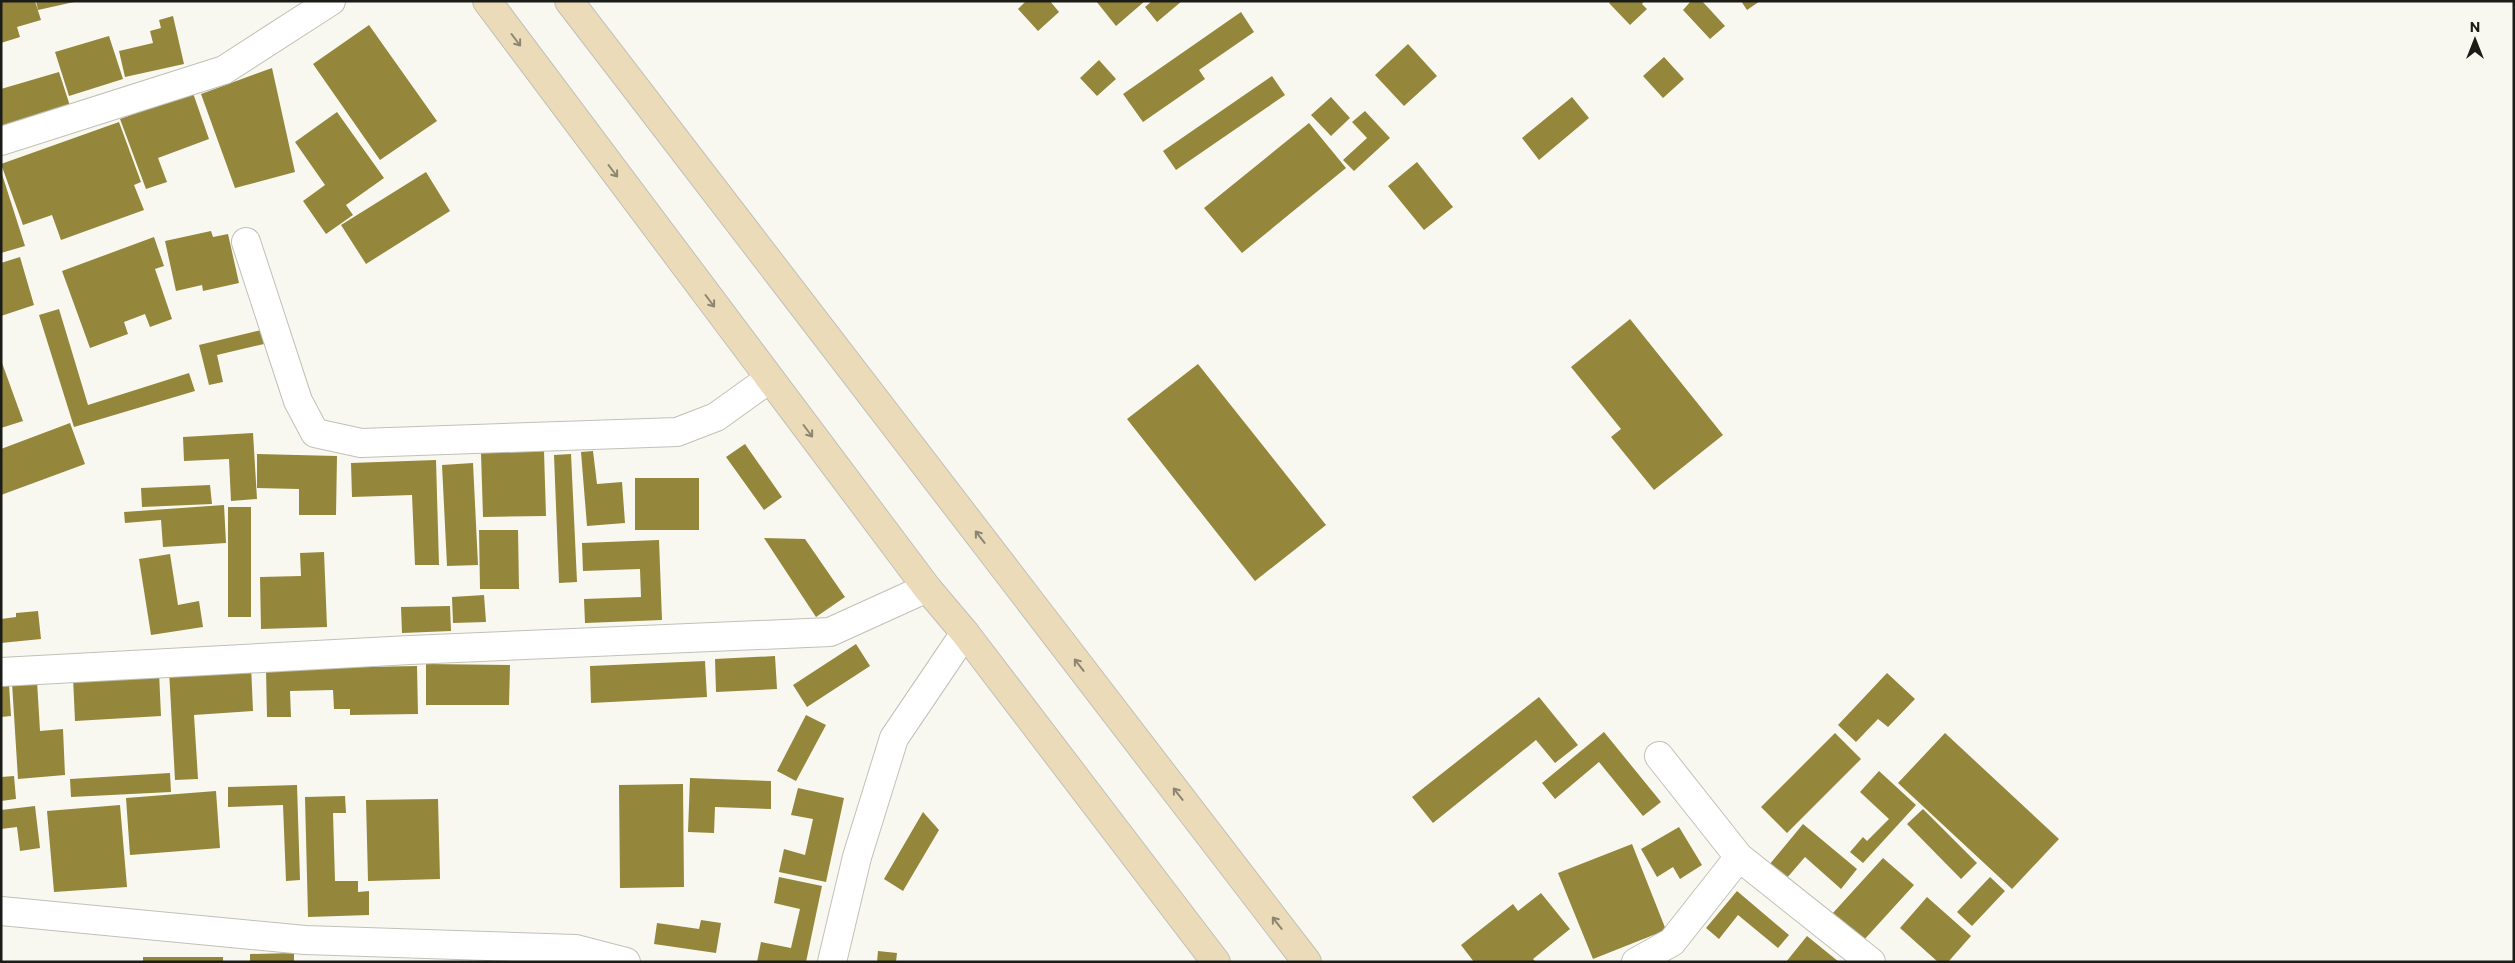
<svg xmlns="http://www.w3.org/2000/svg" width="2515" height="963" viewBox="0 0 2515 963" font-family="Commissioner,sans-serif">
  <rect width="100%" height="100%" fill="#f9f8f0"/>
  <path fill="#94863b" d="M1,1H35L41,20L17,27L20,37L1,43Z
    M36,1H74V2L38,10Z
    M1026,1H1050L1059,12L1038,31L1018,9Z
    M1096,1H1145L1116,26Z
    M1152,1H1182L1157,22L1145,7Z
    M1611,1H1644L1642,4L1647,9L1630,25L1609,3Z
    M1691,1H1702L1725,26L1710,39L1683,10Z
    M1741,1H1760L1747,10Z
    M1241,12L1254,32L1199,70L1205,79L1143,122L1123,94Z
    M173,16L184,64L125,77L119,51L153,43L150,31L161,28L159,20Z
    M369,25L437,121L380,160L313,64Z
    M109,36L123,79L69,96L55,52Z
    M1408,44L1437,76L1404,106L1375,75Z
    M1664,57L1684,79L1663,98L1643,76Z
    M1099,60L1116,79L1097,96L1080,78Z
    M272,68L295,172L235,188L201,94Z
    M59,72L71,109L1,130V89Z
    M1272,76L1285,95L1176,170L1163,151Z
    M193,93L209,139L158,158L167,182L146,189L120,119Z
    M1331,97L1350,118L1331,136L1311,115Z
    M1572,97L1589,118L1539,160L1522,138Z
    M1365,111L1390,138L1354,171L1343,160L1367,138L1352,122Z
    M337,112L384,178L346,205L353,215L326,234L303,201L325,185L295,142Z
    M119,122L141,182L134,185L144,210L61,240L52,215L23,225L1,164Z
    M1309,123L1346,168L1242,253L1204,208Z
    M1417,162L1453,207L1424,230L1388,186Z
    M1,171L25,246L1,253Z
    M426,172L450,211L366,264L341,225Z
    M211,231L213,237L228,234L239,283L203,291L202,285L176,291L165,241Z
    M154,237L164,266L155,269L172,319L150,327L145,314L124,322L128,334L90,348L62,271Z
    M20,257L34,305L1,316V263Z
    M59,309L88,405L189,373L195,391L74,427L39,315Z
    M1630,319L1723,435L1654,490L1611,437L1621,429L1571,367Z
    M261,330L264,344L217,355L223,382L209,385L199,345Z
    M1,360L23,421L1,428Z
    M1198,364L1326,525L1255,581L1127,419Z
    M70,423L85,464L1,495V449Z
    M253,433L257,499L231,501L229,459L184,461L183,437Z
    M745,444L782,497L764,510L726,457Z
    M544,451L546,516L483,517L481,453Z
    M593,451L597,484L622,482L625,523L587,526L581,452Z
    M257,454L337,456L336,515H299V489L257,488Z
    M571,454L577,582L559,583L554,455Z
    M436,460L439,565H415L412,495L352,497L351,463Z
    M473,463L478,565L447,566L442,465Z
    M635,478H699V530H635Z
    M210,485L212,504L142,507L141,488Z
    M224,505L226,543L163,547L161,520L125,523L124,512Z
    M228,507H251V617H228Z
    M479,530H518L519,589H480Z
    M764,538L805,539L845,597L816,617Z
    M659,540L662,620L585,623L584,599L641,597L640,569L583,571L582,543Z
    M324,552L327,627L261,629L260,577L301,576L300,553Z
    M170,554L178,605L199,601L203,627L151,635L139,559Z
    M484,595L486,622L453,623L452,597Z
    M450,606L451,631L402,633L401,607Z
    M38,611L41,639L1,643V619L16,617V613Z
    M856,644L870,666L807,707L793,685Z
    M775,656L777,689L716,692L715,659Z
    M705,661L707,697L591,703L590,666Z
    M426,664L510,665L509,705H426Z
    M251,665L253,711L194,715L198,779L175,780L169,670Z
    M417,666L418,714L350,715V709H334L333,690L290,691L291,717H267L266,669Z
    M159,672L161,716L75,721L73,677Z
    M1887,673L1915,699L1888,727L1878,719L1856,742L1838,725Z
    M37,681L40,731L63,729L65,775L18,779L12,683Z
    M9,684L11,716L1,717V685Z
    M1539,697L1578,745L1555,763L1536,740L1433,823L1412,797Z
    M806,715L826,725L796,781L777,771Z
    M1604,732L1661,802L1643,816L1599,762L1555,799L1542,783Z
    M1835,733L1861,759L1787,833L1761,807Z
    M1945,733L2059,839L2012,889L1898,783Z
    M1879,771L1916,805L1863,863L1850,852L1863,837L1867,841L1889,819L1860,792Z
    M170,773L171,792L71,797L70,779Z
    M14,776L16,799L1,801V777Z
    M690,778L771,781V809L715,807L714,833L688,832Z
    M683,784L684,887L620,888L619,785Z
    M297,785L300,880L286,881L283,805L228,807V787Z
    M798,788L844,798L826,882L779,872L784,849L805,855L813,819L791,815Z
    M216,791L220,848L130,855L126,798Z
    M345,796L346,813H333L335,881H358V892L369,891V915L308,917L305,797Z
    M438,799L440,879L368,881L366,800Z
    M120,805L127,887L54,892L47,811Z
    M35,806L40,848L20,851L17,827L1,829V810Z
    M1923,809L1977,863L1961,879L1907,824Z
    M923,812L939,830L903,891L884,879Z
    M1803,824L1857,869L1841,889L1805,857L1786,879L1769,865Z
    M1679,827L1702,865L1680,879L1673,867L1657,877L1641,849Z
    M1632,844L1666,930L1593,959L1558,873Z
    M1883,858L1914,885L1863,941L1832,914Z
    M779,877L822,886L806,962H757L761,942L791,948L800,909L774,903Z
    M1990,877L2005,891L1972,926L1957,912Z
    M1737,891L1789,935L1778,948L1738,915L1719,939L1706,928Z
    M1541,893L1570,929L1533,959L1536,962H1474L1461,945L1513,904L1518,911Z
    M1927,897L1971,936L1948,962H1938L1900,928Z
    M701,920L721,923L716,953L654,944L657,923L699,929Z
    M1807,936L1839,962H1786Z
    M878,951L897,953L896,962H877Z
    M294,953V962H250V954Z
    M143,957H223V962H143Z"/>
  <g fill="none" stroke-linecap="round" stroke-linejoin="round">
    <g stroke="#c1c0b8" stroke-width="30">
      <path id="minor" d="M1,141L224,70L331,1
        M246,242L298,401L315,433L361,443L677,432L716,417L769,379
        M1,672L410,650L830,632L927,588
        M1659,756L1739,857L1871,962
        M1,911L305,940L576,949L626,962
        M832,962L857,857L894,738L965,633
        M1636,962L1672,942L1739,857"/>
    </g>
    <g stroke="#c1c0b8" stroke-width="30">
      <path id="secondary" d="M487,1L927,588L965,633L1216,962
        M569,1L1307,962"/>
    </g>
    <use href="#minor" stroke="#fff" stroke-width="28"/>
    <use href="#secondary" stroke="#ebdbb9" stroke-width="28"/>
  </g>
  <defs><path id="oneway-shaft" d="M-6 0H5M1.5-3L5.5 0L1.5 3" fill="none" stroke-width="1.6" stroke-linecap="round" stroke-linejoin="round" transform="scale(1.25)"/></defs>
  <g stroke="#8d8571">
    <use href="#oneway-shaft" transform="translate(516 40) rotate(53)"/>
    <use href="#oneway-shaft" transform="translate(613 171) rotate(53)"/>
    <use href="#oneway-shaft" transform="translate(710 301) rotate(53)"/>
    <use href="#oneway-shaft" transform="translate(808 431) rotate(53)"/>
    <use href="#oneway-shaft" transform="translate(980 537) rotate(-128)"/>
    <use href="#oneway-shaft" transform="translate(1079 665) rotate(-128)"/>
    <use href="#oneway-shaft" transform="translate(1178 794) rotate(-128)"/>
    <use href="#oneway-shaft" transform="translate(1277 923) rotate(-128)"/>
  </g>
  <rect width="2515" height="963" fill="none" stroke="#1b1b18" stroke-width="5"/>
  <g transform="translate(2475 40)" stroke="#f9f8f0" stroke-width="4" paint-order="stroke">
  <path d="M0-4L9 19L0 12L-9 19Z" fill="#1b1b18"/>
  <text y="-8" font-size="14" font-weight="bold" text-anchor="middle" fill="#1b1b18">N</text>
  </g>
</svg>
